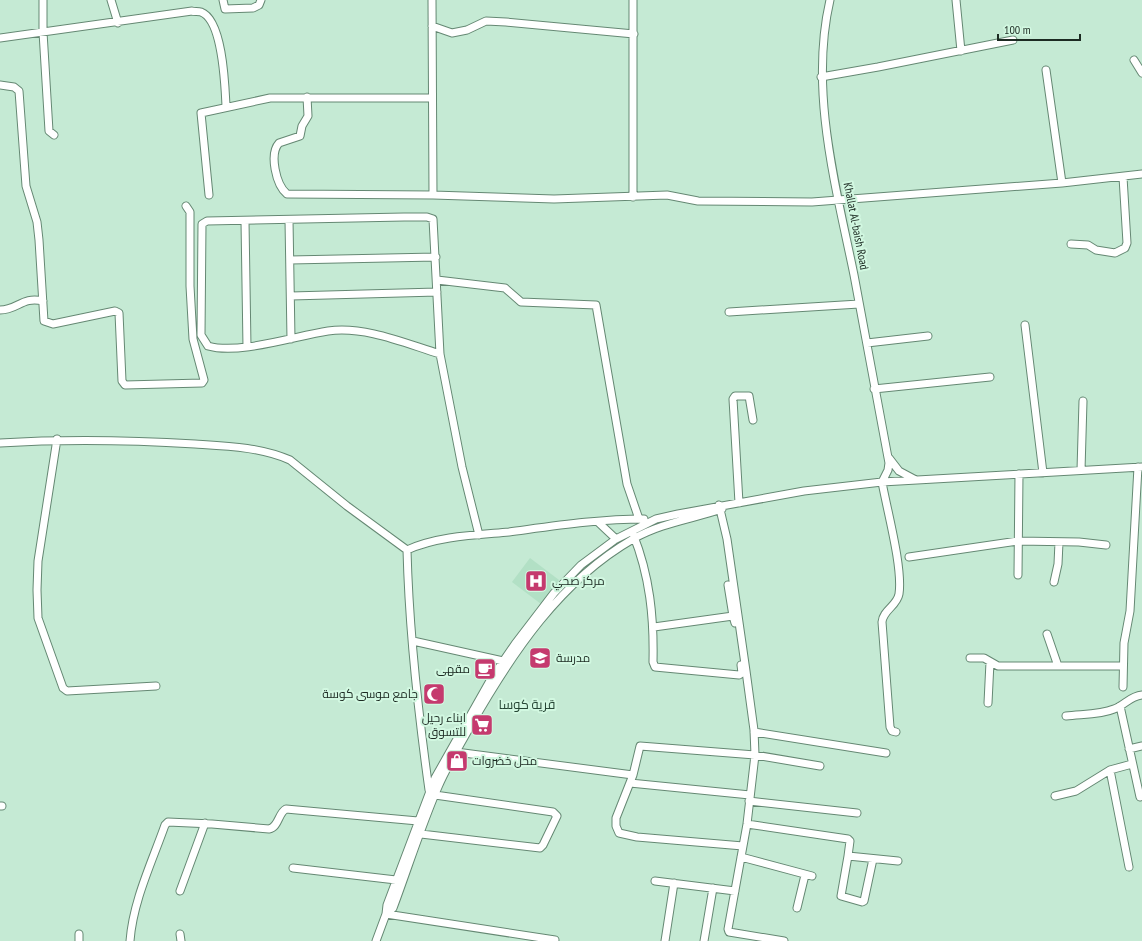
<svg xmlns="http://www.w3.org/2000/svg" width="1142" height="941" viewBox="0 0 1142 941" font-family="'PT Sans Narrow',Cairo,sans-serif">
  <rect width="100%" height="100%" fill="#c5ead4"/>
  <path fill="#b2e0c5" d="M530,558L559,580L541,604L512,582Z"/>
  <g fill="none" stroke-linecap="round" stroke-linejoin="round">
    <g stroke="#658873" stroke-width="9">
      <path id="minor" d="M43,0V32L49,131L54,135
        M111,0L118,23
        M223,0L225,9L253,8L259,5L261,0
        M432,0L433,195L554,199L667,195L698,201L812,202L1062,183L1142,174
        M830,0C809,90 836,187 854,275C866,338 877,400 889,463L888,470L882,482C887,510 903,568 899,594C897,606 883,610 882,622L890,727L892,731L896,732
        M956,0L961,51
        M432,26L452,33L467,30L486,21L506,22L634,34
        M0,38L192,11C194,12 198,11 201,12C223,20 225,86 226,106
        M1134,60L1142,73
        M1046,70L1062,183
        M821,77L878,67L1013,40
        M0,85L14,87L19,91L26,186L37,222L39,240L44,321L53,324L115,311L119,313L122,381L125,385L202,383L204,380L193,339L190,286V212L186,206
        M307,97L308,116L302,126L300,136L279,143C269,154 276,185 287,194L433,195
        M209,195L201,113L270,98H431
        M633,197V0
        M289,220L291,339
        M245,221L247,347
        M1071,244L1088,245L1096,250L1115,253L1125,248L1127,243L1123,177
        M290,260L436,257
        M437,280L505,288L521,302L596,305L627,484L639,519
        M291,296L437,292
        M0,310C18,310 22,296 43,301
        M729,312L859,304
        M1025,325L1043,473
        M867,343L928,336
        M440,354C404,343 366,326 328,331C295,336 239,355 208,346L201,335L202,224L207,221L404,217H427L433,219L440,354L462,467L479,535
        M874,389L990,377
        M57,439L38,561L37,590L38,618L63,688L67,691L156,686
        M0,443C65,439 129,440 195,444C227,446 260,447 290,460L347,506L407,550
        M889,458L899,471L914,479
        M1081,470L1083,401
        M739,503L733,399L735,396H749L753,420
        M719,505L727,539L746,671L754,730L755,755L747,824L728,929L729,932L784,941
        M598,522L616,539
        M633,534C650,576 654,618 653,662L655,667L739,675L742,673L741,665
        M407,550C438,536 476,535 509,532C554,526 599,519 644,519
        M407,550C409,630 418,711 429,790
        M909,557L1018,541L1079,542L1106,545
        M1018,575L1019,474
        M1054,582L1058,564L1059,542
        M728,585L733,616
        M654,627L733,616L735,623
        M1047,634L1058,666
        M413,641L503,661
        M970,658H984L998,666H1123
        M1123,687L1124,643L1130,611L1138,467
        M988,703L990,662
        M1120,706L1140,797
        M1066,716C1081,714 1100,715 1114,709C1125,705 1130,696 1142,695
        M754,732L886,753
        M1129,749L1142,746
        M456,752L633,775
        M1110,770L1129,867
        M630,783L750,795
        M1055,796L1076,791L1110,770L1132,764
        M749,801L857,813
        M0,806H2
        M747,824L848,839L850,841L848,856L898,861
        M421,834L540,848L543,845L557,816L553,812L435,795
        M743,846L637,837L619,833L616,826V818L633,775L640,746L755,755L820,766
        M848,856L841,896L862,902L864,901L873,859
        M741,857L812,876
        M293,868L396,880
        M655,881L735,891
        M180,891L205,823
        M797,908L805,875
        M386,914L393,908C408,868 421,826 438,787C447,766 460,745 471,725C512,653 560,581 633,539C661,523 692,519 722,509
        M386,914L555,940
        M79,934V941
        M180,934L181,941
        M130,941C133,901 152,862 165,825L168,822L212,824L269,829C279,827 278,813 286,809L418,821
        M376,941L386,914L387,905L435,778L491,679L515,644L554,593L581,565L616,539L656,519L678,514L804,491L882,482L1142,467
        M665,941L674,883
        M704,941L713,888"/>
    </g>
    <use href="#minor" stroke="#fff" stroke-width="7"/>
  </g>
  <defs>
    <g id="hospital-square" transform="scale(1.15)"><rect x="-9" y="-9" width="18" height="18" rx="4" fill="#c53a6e" stroke="#d2f8e1"/><path d="M-5-5h3v3.5h4V-5h3V5h-3V1.5h-4V5h-3Z" fill="#fff"/></g>
    <g id="school-square" transform="scale(1.15)"><rect x="-9" y="-9" width="18" height="18" rx="4" fill="#c53a6e" stroke="#d2f8e1"/><path d="M0-5L7-2L0 1L-7-2ZM-4 1L0 2.5L4 1V4Q0 6-4 4Z" fill="#fff"/></g>
    <g id="cafe-square" transform="scale(1.15)"><rect x="-9" y="-9" width="18" height="18" rx="4" fill="#c53a6e" stroke="#d2f8e1"/><path d="M-5.5-4.5H6V0H3Q3 3.5 0 3.5H-2.5Q-5.5 3.5-5.5 0ZM3-3.2v2h1.7v-2ZM-6 4.5H4V6H-6Z" fill="#fff"/></g>
    <g id="mosque-square" transform="scale(1.15)"><rect x="-9" y="-9" width="18" height="18" rx="4" fill="#c53a6e" stroke="#d2f8e1"/><path d="M3.5-4.9A6 6 0 1 0 3.5 4.9A5 5 0 1 1 3.5-4.9Z" fill="#fff"/></g>
    <g id="supermarket-square" transform="scale(1.15)"><rect x="-9" y="-9" width="18" height="18" rx="4" fill="#c53a6e" stroke="#d2f8e1"/><path d="M-6-5.5h2.5l.6 2H6L4.5 2H-2.5L-4.4-4H-6ZM-1.5 3.2a1.3 1.3 0 1 0 .1 0ZM3 3.2a1.3 1.3 0 1 0 .1 0Z" fill="#fff"/></g>
    <g id="shop-square" transform="scale(1.15)"><rect x="-9" y="-9" width="18" height="18" rx="4" fill="#c53a6e" stroke="#d2f8e1"/><path d="M-5-2.5h2.3a2.7 3.5 0 0 1 5.4 0H5L5.5 6h-11ZM-1.5-2.5h3a1.5 2.3 0 0 0-3 0Z" fill="#fff"/></g>
  </defs>
  <g fill-rule="evenodd">
    <use href="#hospital-square" x="536" y="581"/>
    <use href="#school-square" x="540" y="658"/>
    <use href="#cafe-square" x="485" y="669"/>
    <use href="#mosque-square" x="434" y="694"/>
    <use href="#supermarket-square" x="482" y="725"/>
    <use href="#shop-square" x="457" y="761"/>
  </g>
  <g text-anchor="middle" stroke-width="4" stroke-linejoin="round" paint-order="stroke">
    <g font-size="12" fill="#1c2a22" stroke="#d2f8e1">
      <text transform="translate(856 226) rotate(79)" y="4">Khallat Al-baish Road</text>
    </g>
    <g font-size="12" fill="#1c2a22" stroke="#d2f8e1" text-anchor="start">
      <text x="552" y="585">مركز صحي</text>
      <text x="556" y="662">مدرسة</text>
      <text x="470" y="673" text-anchor="end">مقهى</text>
      <text x="418" y="698" text-anchor="end">جامع موسى كوسة</text>
      <text x="466" y="722" text-anchor="end">ابناء رحيل<tspan x="466" dy="14">للتسوق</tspan></text>
      <text x="472" y="765">محل خضروات</text>
    </g>
    <g font-size="13" fill="#264635" stroke="#d2f8e1">
      <text x="527" y="709">قرية كوسا</text>
    </g>
  </g>
  <path d="M998 34v6h82v-6" fill="none" stroke="#1c2a22" stroke-width="2"/>
  <text x="1004" y="34" font-size="12" fill="#1c2a22" stroke="#d2f8e1" stroke-width="3" paint-order="stroke">100 m</text>
</svg>
